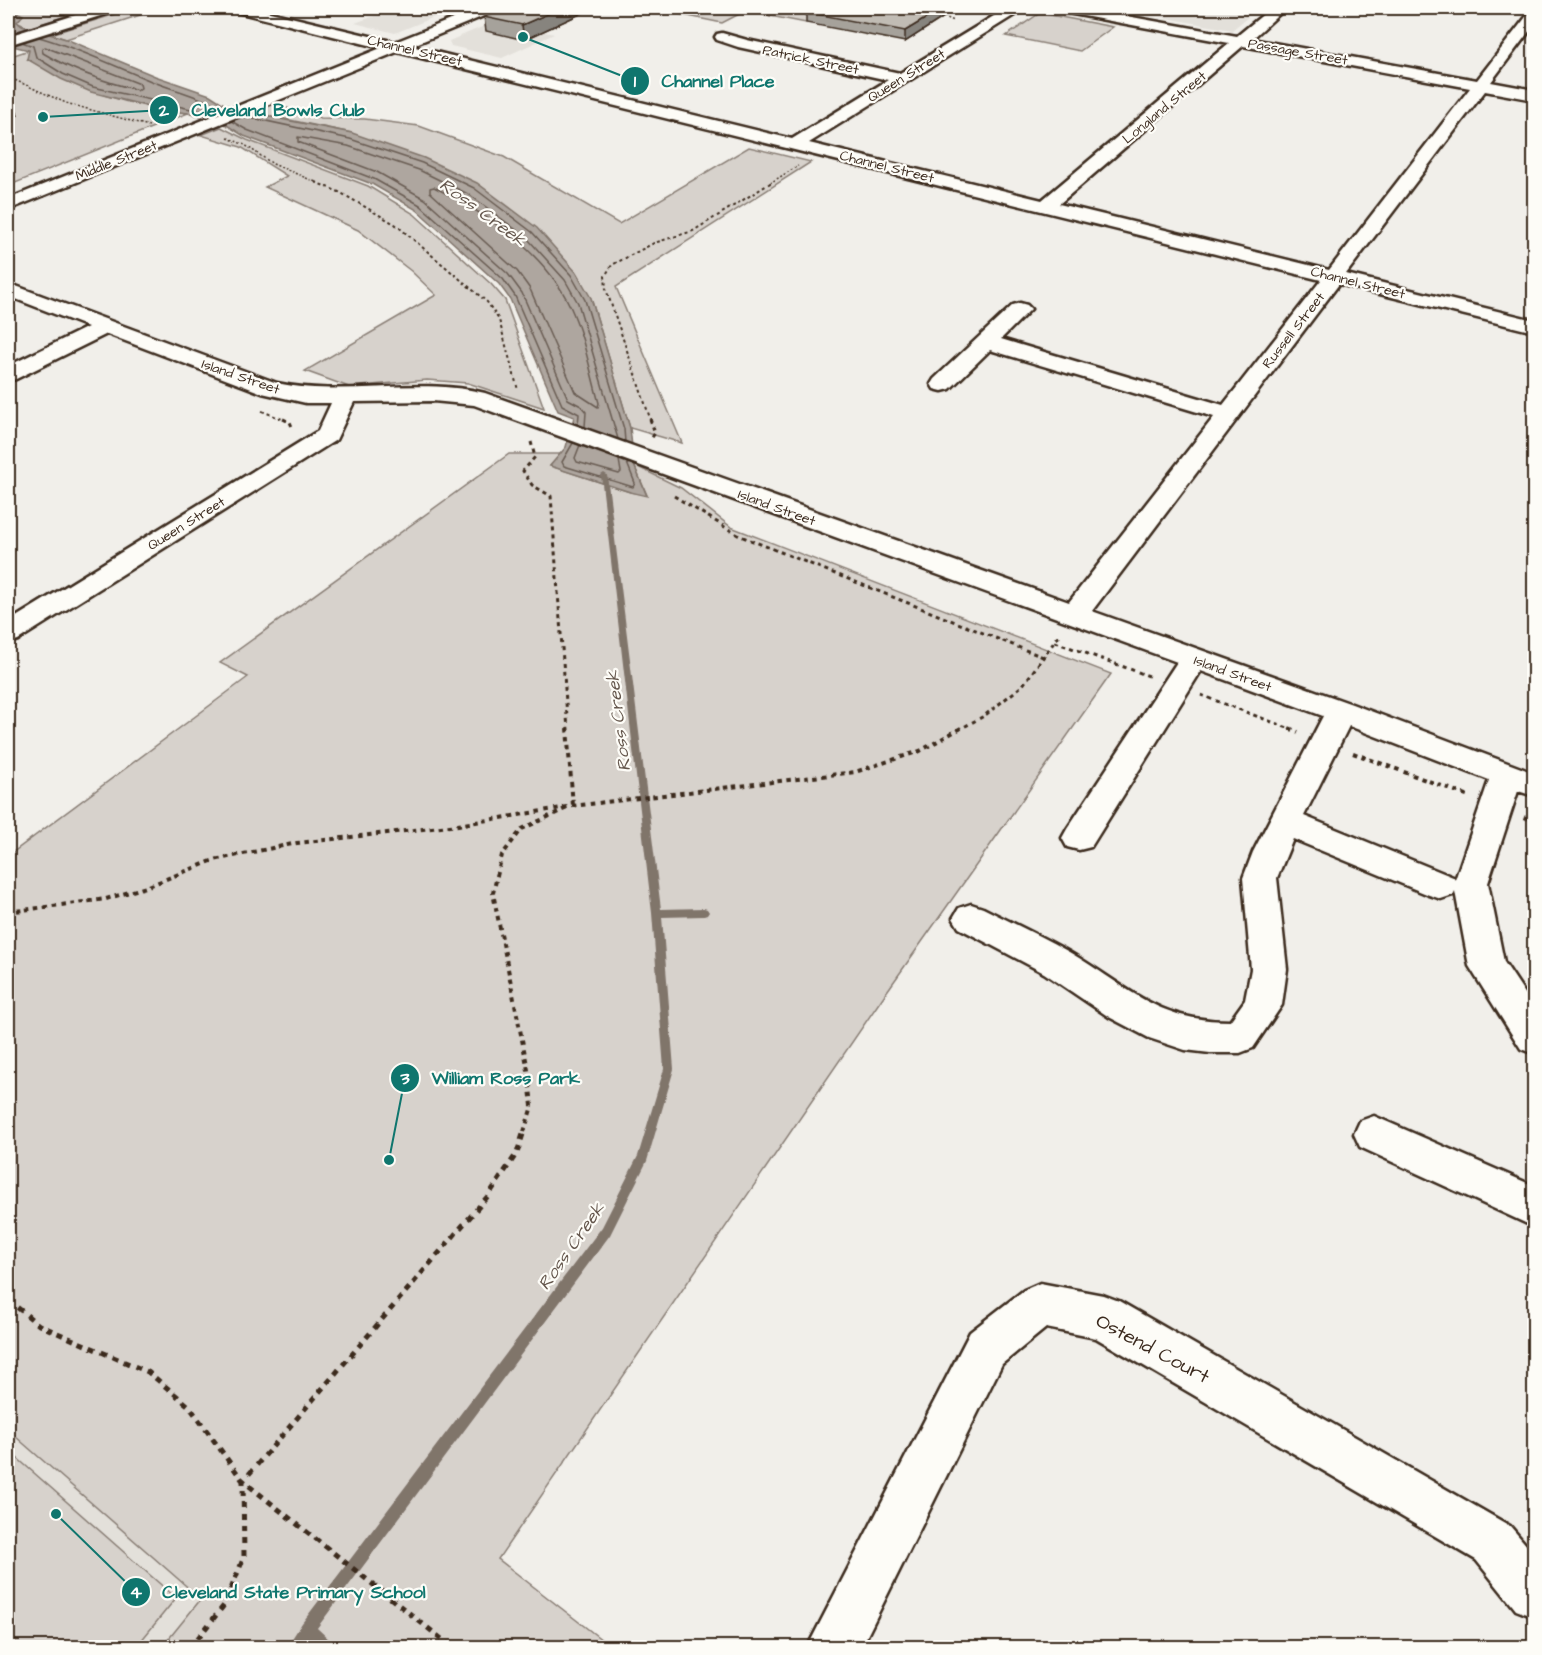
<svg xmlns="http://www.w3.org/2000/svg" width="1542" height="1655" viewBox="0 0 1542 1655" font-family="'Architects Daughter',sans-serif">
  <rect width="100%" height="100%" fill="#f1efea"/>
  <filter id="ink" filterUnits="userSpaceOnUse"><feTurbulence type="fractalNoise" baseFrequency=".0167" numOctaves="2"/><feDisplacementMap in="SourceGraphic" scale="12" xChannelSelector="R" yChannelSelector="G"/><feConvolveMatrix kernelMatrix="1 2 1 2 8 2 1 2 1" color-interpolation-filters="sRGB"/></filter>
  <g filter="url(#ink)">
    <path fill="#e3e0da" d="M396,8H434L449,11L395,33L355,23Z
      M1112,8H1259L1232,30Z
      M496,21L554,34L502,58L451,46L449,41Z
      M8,1430L202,1599L162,1647H8Z"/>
    <path fill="#d7d2cc" stroke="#897e75" stroke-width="1.5" d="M8,8H91L29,28L16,22L22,15Z
      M135,8H162L66,39L51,34Z
      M649,8H727L745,11L722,23Z
      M758,8H788L822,14L806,23L750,12Z
      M1040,13L1113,27L1080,51L1006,36Z
      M29,50L28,59C80,91 128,106 188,113L8,186V57Z
      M273,104L321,118L365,119L419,126L504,157L619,224L749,147L811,162L616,287L682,443L630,428L591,298L352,133L251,112Z
      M221,127L247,140L368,186L414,214L491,284L505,300L544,408L468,383L427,380L349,387L305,371L436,295L411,271L358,230L265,187L287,176L241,147L201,135Z
      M509,454H561L550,466L630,492L647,495L634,465L681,488L731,527L1111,674L883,997L498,1559L611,1647H162L201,1599L8,1430V856L248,677L220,663Z
      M8,1450L176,1598L136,1647H8Z"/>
    <path fill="#aea69f" stroke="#80746b" stroke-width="1.5" d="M8,9L23,15L17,22L22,26L66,39L155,76L210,95L224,104L260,115L352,133L424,158L477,183L537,228L576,272L591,298L630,428L634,465L647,496L630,492L550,466L566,447L574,417L558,411L510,299L499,284L417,210L372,184L244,136L225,124L188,113L163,110L91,92L61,79L27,59L29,50L8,45Z"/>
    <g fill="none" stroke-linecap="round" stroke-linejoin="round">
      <path stroke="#695c52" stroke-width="1.5" d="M39,37C78,48 114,66 151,81C176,91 201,96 224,110
        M22,42L33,46L36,57L63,74L93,87L213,114
        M45,47L140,84L141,88L138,90C104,82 73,71 43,53L42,49Z
        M243,116L350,139L422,163L474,188L532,232L571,275L585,300L624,429L625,442
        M231,121L247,130L374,179L420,205L503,279L515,296L562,405L579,414L578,425
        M434,187C486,214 544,251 570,306C584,336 590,371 599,403L598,407L575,392L530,289L517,271L430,192V188Z
        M585,427L586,412L581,406L568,399L522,293L508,274L425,199L377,172L298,142V137L348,146L419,170L470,195L527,238L565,280L578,303L618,439
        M573,443L562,462L564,466L633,487L635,483L627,463
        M580,445L575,458L577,462L619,474L621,472L619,460"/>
      <path fill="#80746b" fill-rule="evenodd" d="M604,473L607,475L661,909L704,908L707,909L709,912L707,915L704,916L662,917L674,1069L647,1161L610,1235L317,1628L333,1643L335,1648H317L308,1639L302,1648H286L302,1623L602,1227L638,1156L664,1069L652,913L601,475Z"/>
      <g stroke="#3b2a1e" stroke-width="5">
        <path id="minor" d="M231,8H253L395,42L480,8H498L496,11L411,46L792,139L888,80L738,47L717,40L715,37L717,34L722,33L747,40L900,73L1007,8H1023L1021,11L809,143L1042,200L1229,43L1062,12L1057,11L1055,8H1082L1237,36L1271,8H1286L1252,39L1477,80L1529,13L1534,12V25L1491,82L1534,90V100L1485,91L1346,274L1534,320V332L1339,284L1092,611L1352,704L1534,773V796L1518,791L1488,883L1504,962L1534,1007V1054L1521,1049L1469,966L1455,891L1453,895L1441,899L1429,895L1293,839L1277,878L1287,969L1282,1005L1253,1048L1240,1053H1210L1185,1050L1149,1038L1109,1017L1044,973L959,928L953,918L959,908L971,904L983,908C1012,923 1041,936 1069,952C1129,987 1156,1021 1230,1021L1245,1000L1251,969L1243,878L1253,852L1323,716L1201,671L1091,847L1079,850L1067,847L1062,838L1067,829L1177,662L474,405L433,401L354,402L336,440L18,640L8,643V622L318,431L331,403H306L262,393L107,334L16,379L8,381V366L88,327L8,296V283L277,383C345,398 417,376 485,393L1069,602L1214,417L990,350L950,389L942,391L934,389L931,384L934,379L1013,305L1020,303L1027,305L1031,309L1001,339L1223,405L1321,280L397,52L8,210V199L381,48L233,11ZM1243,46L1470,88L1329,270L1059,204ZM1349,726L1489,780L1455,880L1453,877L1304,816Z
          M1374,1116L1534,1186V1227L1360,1147L1354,1134L1360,1121Z
          M1040,1283L1103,1295L1119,1301L1510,1526L1534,1554V1617L1516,1610L1476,1560L1096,1338L1046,1328L1002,1364L861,1648H807L970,1332L1024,1290Z"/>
      </g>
      <g stroke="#3b2a1e" stroke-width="5">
        <path id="major" d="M98,8H118L116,11L8,45V36Z"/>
      </g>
      <path stroke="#3b2a1e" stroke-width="1.5" stroke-dasharray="2 2" stroke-linecap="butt" d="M940,15L954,21
        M8,77L66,103L149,126
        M228,138L245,145L273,164L318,183
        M770,183L798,166"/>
      <path stroke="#3b2a1e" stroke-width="2" stroke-dasharray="3 3" stroke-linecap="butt" d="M315,182L339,192L395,224L487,302L499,320L518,390
        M262,411L287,421
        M651,421L606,289L605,276L612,265L654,243L693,231L772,182"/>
      <path stroke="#3b2a1e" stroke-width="3" stroke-dasharray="4 4" stroke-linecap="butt" d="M283,419L290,422L293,429
        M650,419L655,433L651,439
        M531,442L535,457L523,471L532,485L551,496L568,730
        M674,496L738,535L1043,657
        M1055,642L1149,676
        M1201,695L1293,730
        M958,730L984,716L1023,685L1060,634"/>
      <path stroke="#3b2a1e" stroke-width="4" stroke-dasharray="4.5 4.5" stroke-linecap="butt" d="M567,728L573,806
        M1289,728L1298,732
        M1353,753L1469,796
        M1524,817L1534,821
        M8,912L106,899L146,887L214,860L297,843L458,825L573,806L855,772L920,751L961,728
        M524,1132L532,1106L528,1070L493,893L502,855L522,829L567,808"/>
      <path stroke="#3b2a1e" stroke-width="5" stroke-dasharray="6 6" stroke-linecap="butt" d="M8,1300L39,1325L148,1372L189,1406L243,1481L453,1648
        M190,1648L225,1604L244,1557L243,1481L488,1196L517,1153L524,1131"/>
      <use href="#minor" fill="#fdfcf7" fill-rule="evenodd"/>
      <use href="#major" fill="#fdfcf7" fill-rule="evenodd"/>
    </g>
    <path fill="#a6a29b" stroke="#3b2a1e" stroke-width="1.5" d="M593,8L524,40L486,31L484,17Z
      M814,8H948L947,15L905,42L806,23V12Z
      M1193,8H1223L1219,9Z"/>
    <path fill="#87847e" stroke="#3b2a1e" stroke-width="1.5" d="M561,8H593L524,40L522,25Z
      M943,8H948L947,15L905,42V31Z
      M11,96L18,115L8,119V99Z"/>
    <path fill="#c1bcb4" stroke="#3b2a1e" stroke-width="1.5" d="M506,8H561L522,25L484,17Z
      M814,8H943L905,31L806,12Z
      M8,89L11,98L8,99Z"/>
  </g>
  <g text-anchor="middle" stroke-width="4.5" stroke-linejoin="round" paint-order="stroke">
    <g font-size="14" fill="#3b2a1e" stroke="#fdfcf7">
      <text transform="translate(415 50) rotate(13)" y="5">Channel Street</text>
      <text transform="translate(1298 51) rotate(10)" y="5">Passage Street</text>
      <text transform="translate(811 59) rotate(12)" y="5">Patrick Street</text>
      <text transform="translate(906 75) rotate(-32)" y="5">Queen Street</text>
      <text transform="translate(1164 107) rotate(-40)" y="5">Longland Street</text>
      <text transform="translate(116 160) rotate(-22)" y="5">Middle Street</text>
      <text transform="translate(887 166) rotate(14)" y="5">Channel Street</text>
      <text transform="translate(1358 282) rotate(14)" y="5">Channel Street</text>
      <text transform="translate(1293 330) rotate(-52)" y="5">Russell Street</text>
      <text transform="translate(241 376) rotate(19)" y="5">Island Street</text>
      <text transform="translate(777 507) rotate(20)" y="5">Island Street</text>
      <text transform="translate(186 523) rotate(-32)" y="5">Queen Street</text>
      <text transform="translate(1233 673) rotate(20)" y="5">Island Street</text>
    </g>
    <g font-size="18" font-style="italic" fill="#63554b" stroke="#fdfcf7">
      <text transform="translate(483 212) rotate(36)" y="6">Ross Creek</text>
      <text transform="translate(618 721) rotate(-97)" y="6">Ross Creek</text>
      <text transform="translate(571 1246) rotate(-55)" y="6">Ross Creek</text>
    </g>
    <g font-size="20" fill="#3b2a1e" stroke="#fdfcf7">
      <text transform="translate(1153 1348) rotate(28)" y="7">Ostend Court</text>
    </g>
  </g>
  <path fill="none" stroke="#0f766e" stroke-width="2" d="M523 37L635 81M43 117L164 110M389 1160L405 1078M56 1514L136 1592"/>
  <g fill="#0f766e" stroke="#fdfcf7" stroke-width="2">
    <circle cx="523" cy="37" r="6"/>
    <circle cx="43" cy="117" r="6"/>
    <circle cx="389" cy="1160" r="6"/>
    <circle cx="56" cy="1514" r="6"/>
    <circle cx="635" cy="81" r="15"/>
    <circle cx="164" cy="110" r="15"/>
    <circle cx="405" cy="1078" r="15"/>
    <circle cx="136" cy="1592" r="15"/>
  </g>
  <g font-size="18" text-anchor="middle" font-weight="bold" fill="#fff">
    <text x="635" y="87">1</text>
    <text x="164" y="116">2</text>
    <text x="405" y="1084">3</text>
    <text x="136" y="1598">4</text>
  </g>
  <g font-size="18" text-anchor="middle" font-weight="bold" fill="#0f766e" stroke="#fdfcf7" stroke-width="4.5" stroke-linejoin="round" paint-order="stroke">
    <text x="718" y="87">Channel Place</text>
    <text x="278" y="116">Cleveland Bowls Club</text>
    <text x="506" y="1084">William Ross Park</text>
    <text x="294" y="1598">Cleveland State Primary School</text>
  </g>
  <rect width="1542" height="1655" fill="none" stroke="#fdfcf7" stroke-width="30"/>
  <rect x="15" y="15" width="1512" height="1625" fill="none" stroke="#3b2a1e" stroke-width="2" filter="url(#ink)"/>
</svg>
